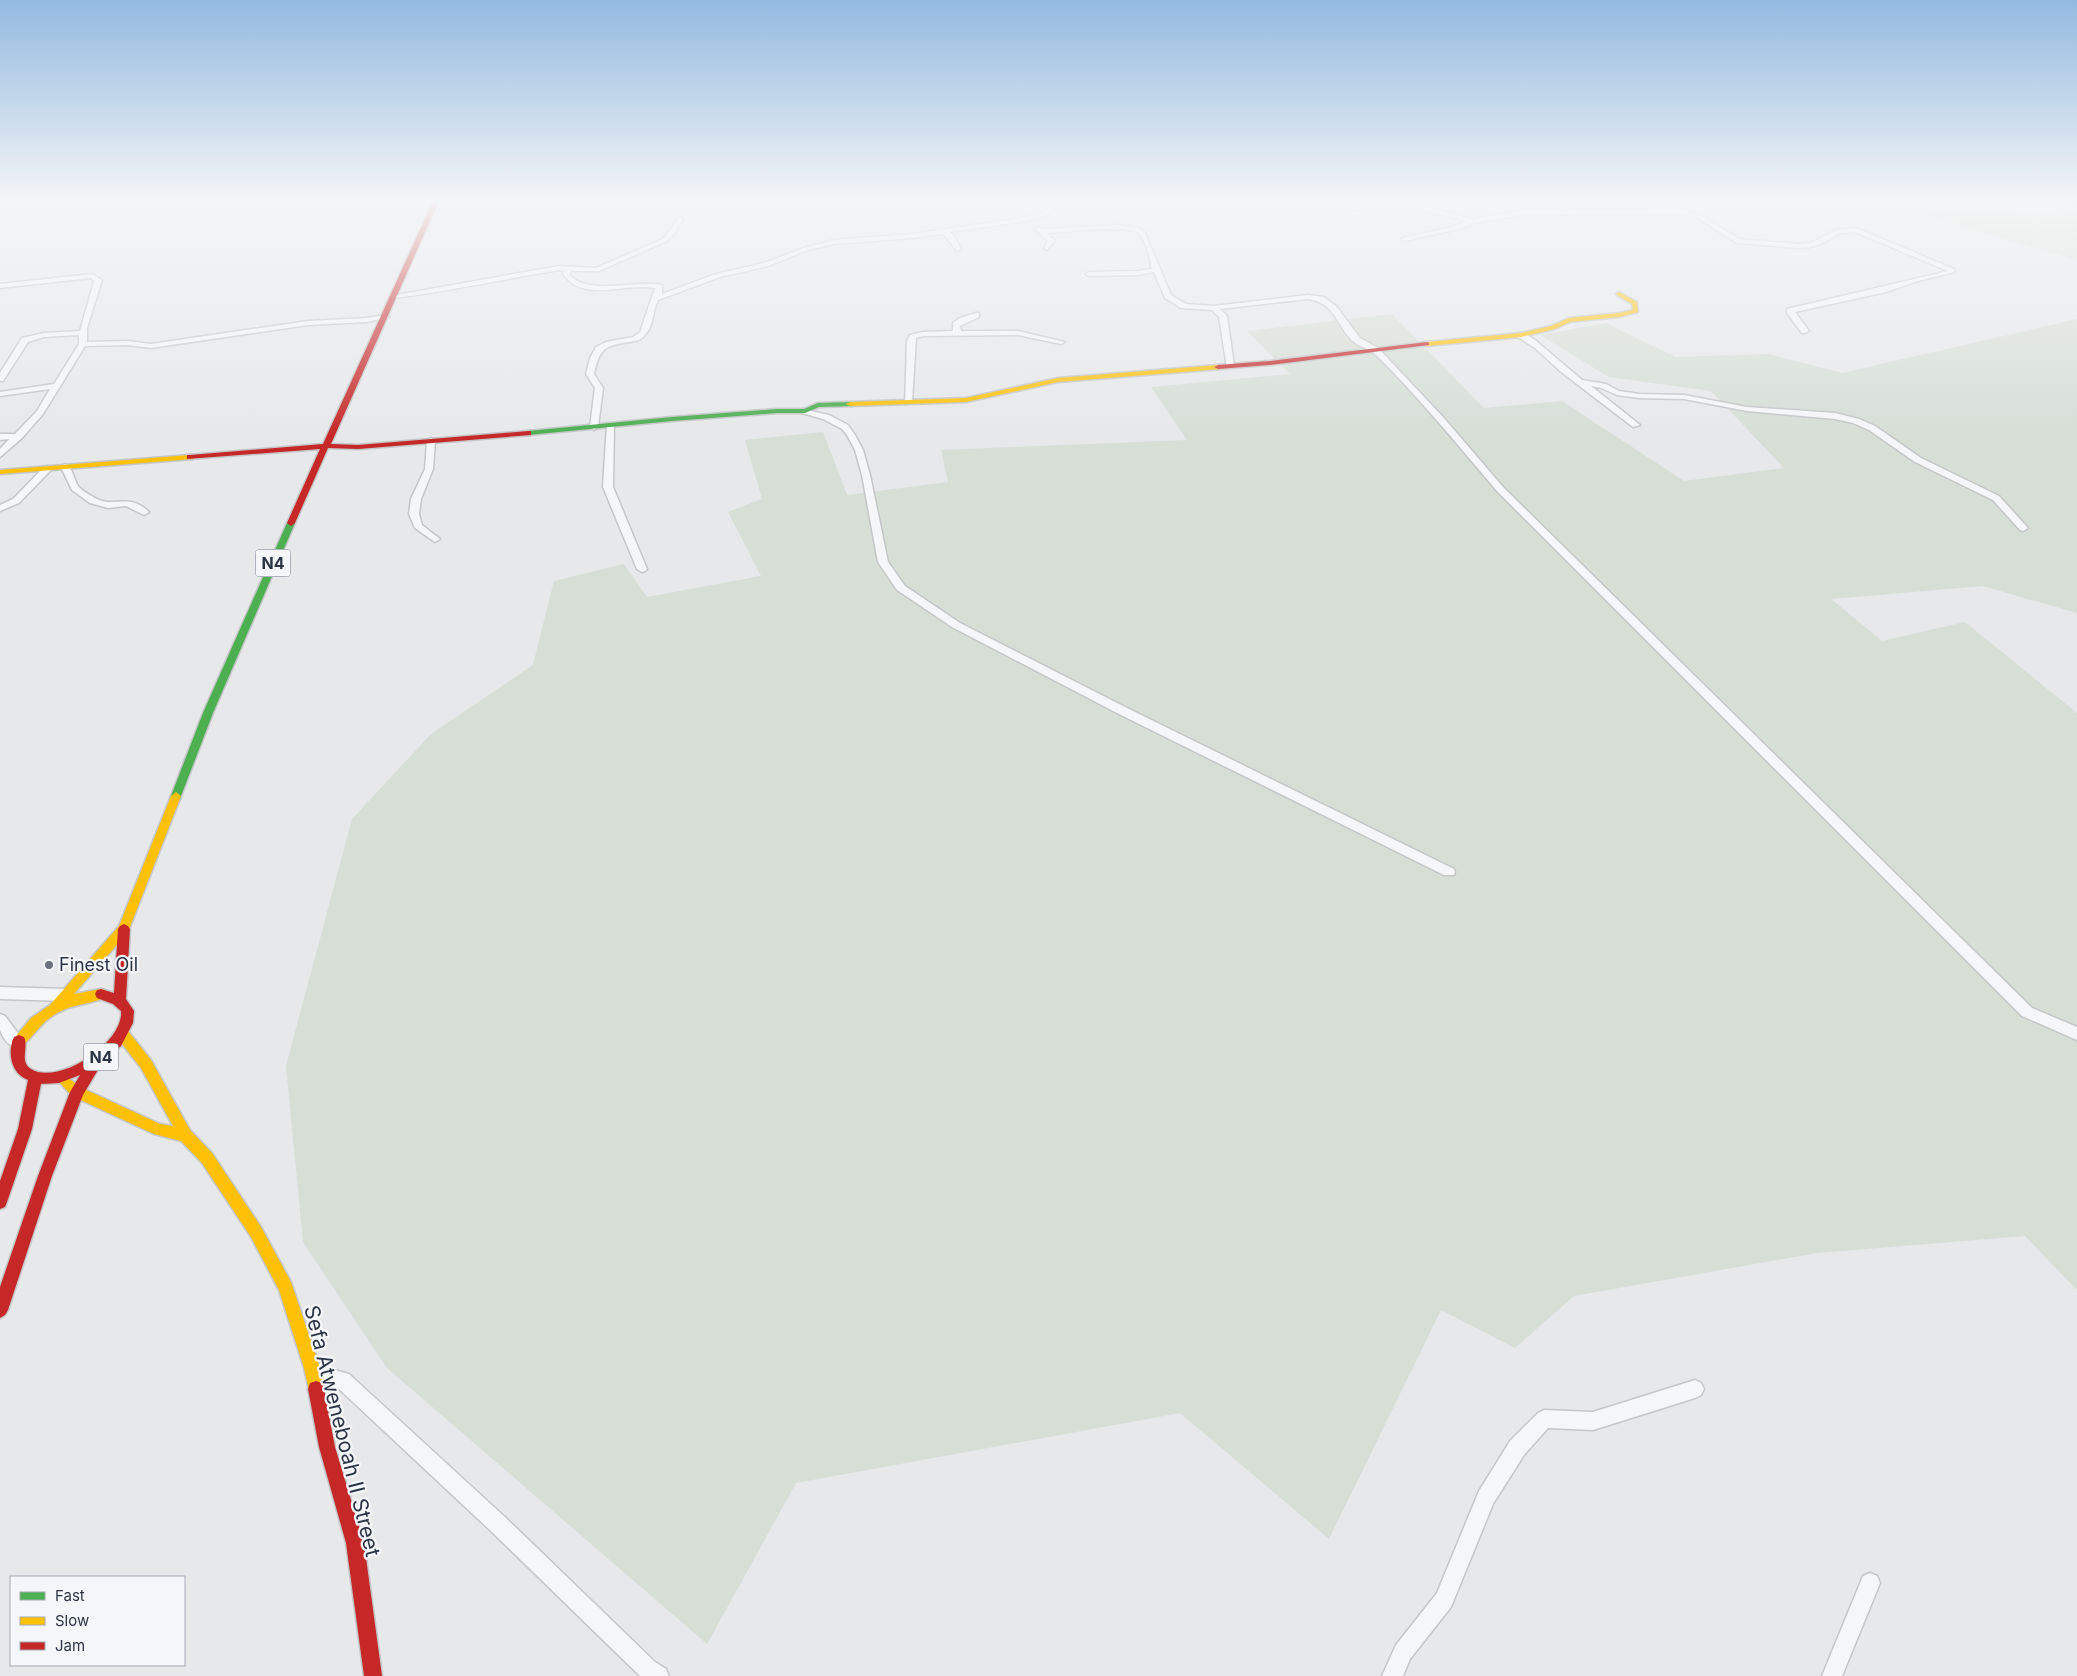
<svg xmlns="http://www.w3.org/2000/svg" width="2077" height="1676" viewBox="0 0 2077 1676" font-family="Inter,sans-serif">
  <rect width="100%" height="100%" fill="#e6e8ea"/>
  <path fill="#d6ded6" d="M1881,203H1987L2027,214L2064,215L2049,203H2077V260Z
    M1392,314L1484,408L1562,401L1684,481L1784,468L1711,391L1609,377L1540,335L1606,323L1675,357L1768,354L1842,373L2077,319V613L1983,586L1831,599L1882,641L1965,622L2077,713V1290L2025,1236L1817,1253L1574,1296L1515,1348L1441,1310L1329,1539L1180,1413L796,1483L707,1644L387,1368L303,1242L286,1066L352,819L431,734L533,665L554,581L624,564L647,597L761,576L728,512L762,499L745,440L823,432L847,495L948,482L941,450L1187,440L1151,387L1290,374L1247,331Z"/>
  <g fill="none" stroke-linecap="round" stroke-linejoin="round">
    <g stroke="#c4c6c8" stroke-width="3">
      <path id="street" d="M11,203H22L0,209V205Z
        M1053,203H1059L1047,215L1021,222L949,232L954,236L961,249L958,251C952,248 950,239 942,234L912,238L834,244L808,250L768,266L720,277L658,300C652,312 654,327 644,336C641,340 635,341 630,342C605,345 599,349 594,374L603,388L598,427L594,430L590,427L595,388L586,374L590,358L596,347L606,342L633,337L640,332L655,288C625,282 584,304 563,274L564,271L559,270C504,279 450,291 395,298L391,296L559,266L596,268L663,239L680,217L683,219L675,233L667,241L599,271H571L569,274C587,297 635,279 662,285V294L716,274L764,263L804,248L834,240L912,234L1021,218L1043,213Z
        M1312,203L1351,206L1403,203L1419,205L1472,219L1522,211L1678,209L1702,216L1739,239L1799,244L1811,243L1836,230L1856,228L1954,269L1955,272L1918,281L1886,292L1795,312L1809,331L1805,333H1802L1787,313V309L1948,271L1855,232L1840,233L1821,244L1811,247L1799,248L1737,243L1698,218L1678,213L1522,215L1474,223L1460,229L1404,241L1402,240V238L1456,226L1466,221L1419,209L1403,207L1351,210Z
        M1118,225L1139,228L1145,233L1171,295L1186,304L1214,306L1308,295L1324,297L1336,306L1360,338L1378,348L1443,417L1503,487L2032,1008L2077,1027V1040L2022,1016L1497,491C1457,444 1418,396 1374,353C1368,348 1360,347 1354,342C1336,326 1336,303 1308,299L1220,309L1227,316L1234,366L1227,368L1219,317L1212,310L1181,308L1165,298L1154,272L1138,275L1089,276L1086,274L1089,272L1138,271L1152,269C1149,257 1147,241 1138,233C1129,225 1062,232 1046,233L1055,241L1047,250L1044,248L1048,241L1035,229L1038,227L1042,229Z
        M92,274L102,280L87,328V342L128,341L151,344L308,321L367,318L385,315L389,317L367,322L308,325L151,348L128,345L85,346L43,414L22,438L0,457V449L9,439L0,440V434H15L37,411L50,389L0,396V392L54,384L79,344V335L44,337L28,342L3,381H0V373L22,338L44,333L80,331L94,281L91,278L0,288V284Z
        M976,313H979V317L960,326L961,331H1018L1065,342L1061,344L1018,335L923,336L916,338L912,402L905,404L907,341L910,335L923,332L953,331V323L960,318Z
        M1518,333H1524L1535,340L1582,380L1606,384L1619,391L1639,394L1684,395L1747,407L1835,413L1859,419L1875,426L1921,458L1999,496L2028,528L2023,531L2020,530L1993,500L1915,462L1869,430L1853,423L1835,419L1747,411L1684,399L1639,398L1617,395L1601,388L1591,386L1640,425L1633,427L1560,371L1535,348L1518,337Z
        M802,409L829,415L848,425L855,435L863,450L870,475L888,562L905,586L960,623L1125,707L1454,869L1455,872L1454,875H1444L1117,713L952,627L897,590L878,562L862,475L855,450L847,435L842,429L823,419L802,413Z
        M607,424L614,426L613,487L647,569L645,571L642,572L637,569L603,487Z
        M431,438L435,441L433,469L421,499L419,514L422,525L440,539L435,542L415,528L409,514L411,499L425,469L427,441Z
        M65,464C74,468 73,480 79,487C82,491 90,495 95,498C113,509 129,492 149,512L144,515L126,506L108,508L90,503L72,490L61,467Z
        M47,466L51,469L50,471L19,503L0,511V505L13,499L44,467Z
        M0,987L67,989L72,991L74,995L72,999L67,1001L0,999Z
        M0,1014L5,1016L23,1040L25,1044L23,1048C14,1052 3,1040 0,1030C0,1026 0,1019 0,1014Z
        M314,1361L327,1368L349,1374L507,1519L655,1662L666,1669L669,1676H640L493,1533L338,1388C326,1385 311,1383 305,1370L308,1364Z
        M1695,1380L1701,1383L1704,1389L1701,1395L1695,1398L1593,1430L1548,1428L1524,1455L1493,1504L1451,1607L1410,1659L1403,1676H1382L1396,1645L1437,1593L1479,1491L1510,1441L1538,1413L1544,1410L1593,1412Z
        M1870,1573L1877,1576L1880,1583L1842,1676H1822L1863,1576Z"/>
    </g>
    <g stroke="#c4c6c8" stroke-width="3">
      <path id="fast" d="M850,402L854,404L853,406L819,407L805,413H777L672,421L528,435L524,433L528,431L672,417L777,409H804L818,403Z
        M291,520L295,523L213,713L181,796L180,799H172L171,796L203,713L287,523Z"/>
    </g>
    <g stroke="#c4c6c8" stroke-width="3">
      <path id="slow" d="M1619,292L1637,302L1638,312L1619,317L1570,322L1555,329L1521,337L1427,346L1424,344L1427,342L1521,333L1551,326L1569,318L1619,313L1633,310L1632,304L1617,295L1616,294Z
        M1218,365H1221V369L1058,382L966,402L850,406L846,404L850,402L966,398L1058,378Z
        M190,455H193V459L0,474V470Z
        M176,792L181,796L128,932L74,994L101,989L105,990L107,994L105,998C83,1006 67,1004 47,1020C40,1026 27,1043 22,1046C18,1047 18,1046 14,1045L12,1041L31,1018L50,1005L119,926L171,796Z
        M123,1029L128,1031L151,1060L190,1130L212,1153L261,1227L291,1282L320,1368L324,1389L322,1395L316,1397L310,1395L304,1368L279,1290L251,1237L202,1163L181,1141L154,1134L72,1096L60,1083L62,1079L67,1077L82,1088L160,1124L173,1126L141,1068L118,1039L117,1035L118,1031Z"/>
    </g>
    <g stroke="#c4c6c8" stroke-width="3">
      <path id="jam" d="M432,203H438L331,444L358,445L528,431H531V435L358,449L328,448L295,523L291,526L287,523L320,449L187,459V455H190L323,444Z
        M1427,342L1429,343V345L1269,365L1218,369L1214,367L1218,365L1269,361Z
        M124,924L128,926L130,929L126,999L134,1011L133,1023L121,1046L102,1063L83,1095L52,1176L8,1310L5,1315L0,1318V1287L38,1176L70,1092L80,1075L59,1083L41,1084L32,1129L7,1202L5,1207L0,1209V1181L18,1129L28,1080C11,1074 7,1052 14,1037L19,1035L24,1037C29,1047 19,1062 31,1069C58,1086 124,1043 121,1011L113,1004L97,998L95,994L97,990L101,989L114,993L118,929L120,926Z
        M316,1381L322,1383L324,1389L335,1447L364,1543L382,1676H364L346,1543L319,1447L308,1389L310,1383Z"/>
    </g>
    <use href="#street" fill="#f5f6f7" fill-rule="evenodd"/>
    <use href="#fast" fill="#4caf50" fill-rule="evenodd"/>
    <use href="#slow" fill="#ffc107" fill-rule="evenodd"/>
    <use href="#jam" fill="#c62828" fill-rule="evenodd"/>
  </g>
  <linearGradient id="sky" x2="0" y2="1"><stop stop-color="#93bae0"/><stop offset="0.46" stop-color="#f4f5f6"/><stop offset="1" stop-color="#f4f5f6" stop-opacity="0"/></linearGradient>
  <rect width="2077" height="437" fill="url(#sky)"/>
  <circle fill="#6c737f" stroke="#f4f6f9" stroke-width="2" cx="49" cy="965" r="5"/>
  <g text-anchor="middle" stroke-width="4.5" stroke-linejoin="round" paint-order="stroke">
    <g fill="#f4f6f9" stroke="#676e7b" stroke-width="1">
      <rect x="255.5" y="549.5" width="35" height="27" rx="4"/>
      <rect x="83.5" y="1043.5" width="35" height="27" rx="4"/>
    </g>
    <g font-size="16" font-weight="bold" fill="#2b3445">
      <text x="273" y="569">N4</text>
      <text x="101" y="1063">N4</text>
    </g>
    <g font-size="18" fill="#2b3445" stroke="#f4f6f9" text-anchor="start">
      <text x="59" y="971">Finest Oil</text>
    </g>
    <g font-size="21" fill="#2b3445" stroke="#f4f6f9">
      <text transform="translate(342 1431) rotate(76)" y="7">Sefa Atweneboah II Street</text>
    </g>
  </g>
  <rect x="10" y="1576" width="175" height="90" fill="#f4f6f9" stroke="#a4a8b1"/>
  <rect x="20" y="1592" width="25" height="8" fill="#4caf50" stroke="#a4a8b1"/>
  <text x="55" y="1601" font-size="15" fill="#2b3445">Fast</text>
  <rect x="20" y="1617" width="25" height="8" fill="#ffc107" stroke="#a4a8b1"/>
  <text x="55" y="1626" font-size="15" fill="#2b3445">Slow</text>
  <rect x="20" y="1642" width="25" height="8" fill="#c62828" stroke="#a4a8b1"/>
  <text x="55" y="1651" font-size="15" fill="#2b3445">Jam</text>
</svg>
